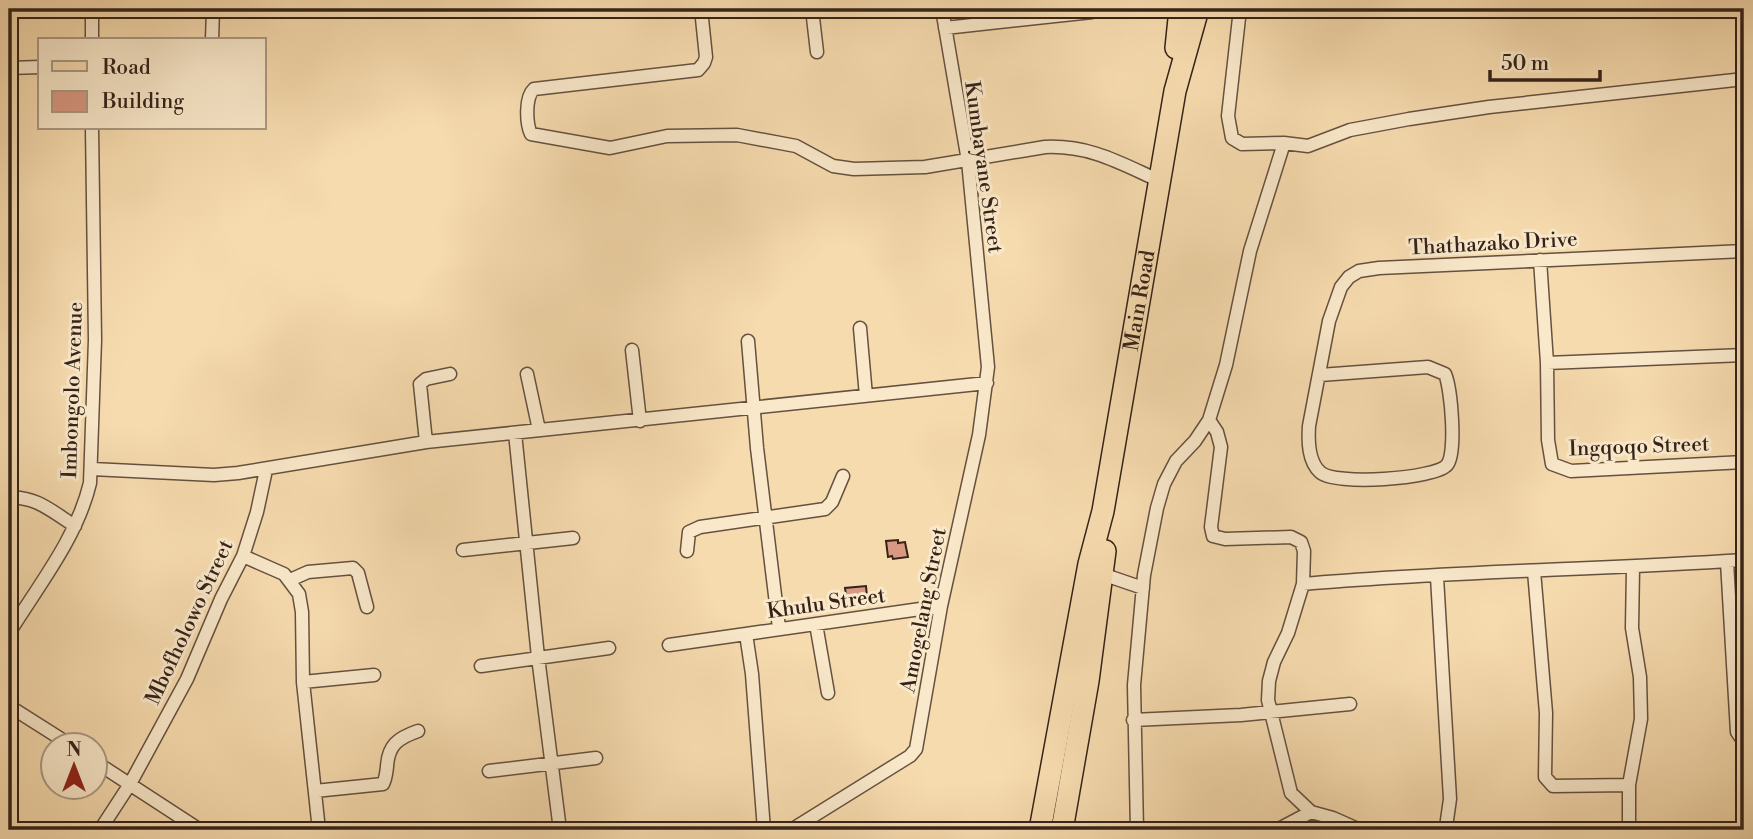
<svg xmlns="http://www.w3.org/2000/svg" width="1753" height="839" viewBox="0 0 1753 839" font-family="'Libre Bodoni',serif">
  <rect width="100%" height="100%" fill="#f6dbae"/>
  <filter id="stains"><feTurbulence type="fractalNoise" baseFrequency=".00286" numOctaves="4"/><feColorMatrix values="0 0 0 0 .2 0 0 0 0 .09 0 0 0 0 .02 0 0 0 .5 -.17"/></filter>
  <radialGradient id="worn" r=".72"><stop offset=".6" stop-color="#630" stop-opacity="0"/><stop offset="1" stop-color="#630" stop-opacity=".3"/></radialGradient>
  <path fill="#d99882" stroke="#35231a" stroke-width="2" d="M898,540V543L905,542L908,557L893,559L892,556L888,557L886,541Z
    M866,586L867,597L860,598V602L847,604L845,588Z"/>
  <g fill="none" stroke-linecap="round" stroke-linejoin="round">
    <g stroke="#65513f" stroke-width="15">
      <path id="street" d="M701,9L706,57L704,63L698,70L534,89C525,97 526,123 531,134L610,148L667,136L737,135L796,146L833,166L854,169L925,167L1045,147C1090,145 1120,163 1160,181
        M812,9L817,52
        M1240,9L1228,116L1232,138L1242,144L1284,143L1308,146L1350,130L1409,119L1489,107L1744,79
        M945,28L1092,12
        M92,40V9
        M212,40L213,9
        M9,68L40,67
        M1540,260L1547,363L1548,440L1552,464L1571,471L1744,462
        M860,328L866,396
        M748,341L757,448L779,628
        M632,350L640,421
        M1547,363L1744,355
        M527,374L539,430
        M1320,375L1428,367L1445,374C1451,388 1457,453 1447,465C1435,479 1334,486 1320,472C1308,461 1308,441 1309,426L1329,321L1341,287L1349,277L1359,271L1379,268L1744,251
        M1209,420L1217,432L1221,447L1211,527L1213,536L1225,539L1291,537L1301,542L1304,551L1303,584L1288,633L1274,662L1269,681L1268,700L1291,793L1311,812L1333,818L1360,830
        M515,433L538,657L560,830
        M426,442L420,384L426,379L450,374
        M92,469L214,475L238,473L426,442L987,383
        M9,498C35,495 54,513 75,526
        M463,550L573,538
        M687,551L689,532L700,527L825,509L832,502L843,476
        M243,556L284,574L299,594L302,612L303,682L319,830
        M1727,562L1737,732L1744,742
        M1534,571L1546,713L1545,777L1553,786L1629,785
        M1102,574L1143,588
        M1437,577L1450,799L1446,827L1444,830
        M290,580L308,572L353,568L358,573L367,607
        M1303,584C1449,571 1597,570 1744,560
        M816,624L828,693
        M9,633C38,586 77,538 90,483L95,340L92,128
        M669,645L746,634
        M481,666L609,648
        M303,682L374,675
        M9,706L69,744
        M1133,720L1241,715L1350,704
        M94,761L200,830
        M489,771L596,758
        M315,791L383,784C386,778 386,774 387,767C388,745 398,738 418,731
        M100,830L130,784L187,679L221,599L243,556L257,512L266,470
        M764,830L752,674L746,634L941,606
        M791,830L910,756L916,749L941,606L979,435L988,367L968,161L942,9
        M1137,830L1134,685L1144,575L1157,508L1164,484L1176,461L1195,441L1209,420L1226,365L1250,251L1284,143
        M1277,830L1311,812
        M1629,830V785L1641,719L1640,677L1632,628L1633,568"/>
    </g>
    <g stroke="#35231a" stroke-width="24">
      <g id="primary">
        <path d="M1176,48L1180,9"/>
        <path id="s1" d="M1040,830L1089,564L1103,511L1175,91L1198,9"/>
        <path d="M1062,830L1088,681L1105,551"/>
      </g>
    </g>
    <use href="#street" stroke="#f9e8ca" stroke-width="12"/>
    <use href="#primary" stroke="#f6dbae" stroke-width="21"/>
  </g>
  <g text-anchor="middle" stroke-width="6" stroke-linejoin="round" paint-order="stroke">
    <g font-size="21" fill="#35231a" stroke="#f9e8ca">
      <text transform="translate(984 167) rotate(82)" y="7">Kumbayane Street</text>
      <text transform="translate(1493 243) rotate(-3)" y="7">Thathazako Drive</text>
      <text dy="7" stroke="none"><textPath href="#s1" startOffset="539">Main Road</textPath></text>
      <text transform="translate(72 390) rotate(-88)" y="7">Imbongolo Avenue</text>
      <text transform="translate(1639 446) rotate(-2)" y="7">Ingqoqo Street</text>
      <text transform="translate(826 603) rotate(-8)" y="7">Khulu Street</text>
      <text transform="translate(923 610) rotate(-79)" y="7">Amogelang Street</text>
      <text transform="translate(189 622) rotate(-65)" y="7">Mbofholowo Street</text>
    </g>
  </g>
  <rect width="1753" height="839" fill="none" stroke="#f6dbae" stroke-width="35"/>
  <rect x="10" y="10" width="1732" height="818" fill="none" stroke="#35231a" stroke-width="3.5"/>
  <rect x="18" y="18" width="1718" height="804" fill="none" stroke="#35231a" stroke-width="2"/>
  <rect x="38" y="38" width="228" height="91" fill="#f9e8ca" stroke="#ab9984" stroke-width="2"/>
  <rect x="52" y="61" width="35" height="10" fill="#f6dbae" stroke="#ab9984" stroke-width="2"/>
  <text x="102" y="74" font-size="21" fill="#35231a">Road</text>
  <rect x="52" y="91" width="35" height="21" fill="#d99882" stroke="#ab9984" stroke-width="2"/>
  <text x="102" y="108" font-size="21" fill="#35231a">Building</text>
  <g transform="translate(74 766)"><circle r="33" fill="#f9e8ca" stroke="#ab9984" stroke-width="2"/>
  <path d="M0-5L12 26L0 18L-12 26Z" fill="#8f2418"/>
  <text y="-10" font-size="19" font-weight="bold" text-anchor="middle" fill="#35231a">N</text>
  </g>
  <path d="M1490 70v10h110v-10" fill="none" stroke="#35231a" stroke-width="3.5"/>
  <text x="1501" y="70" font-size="21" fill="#35231a" stroke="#f9e8ca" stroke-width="5" paint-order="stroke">50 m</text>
  <rect width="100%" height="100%" filter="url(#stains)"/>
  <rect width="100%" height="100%" fill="url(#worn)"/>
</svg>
